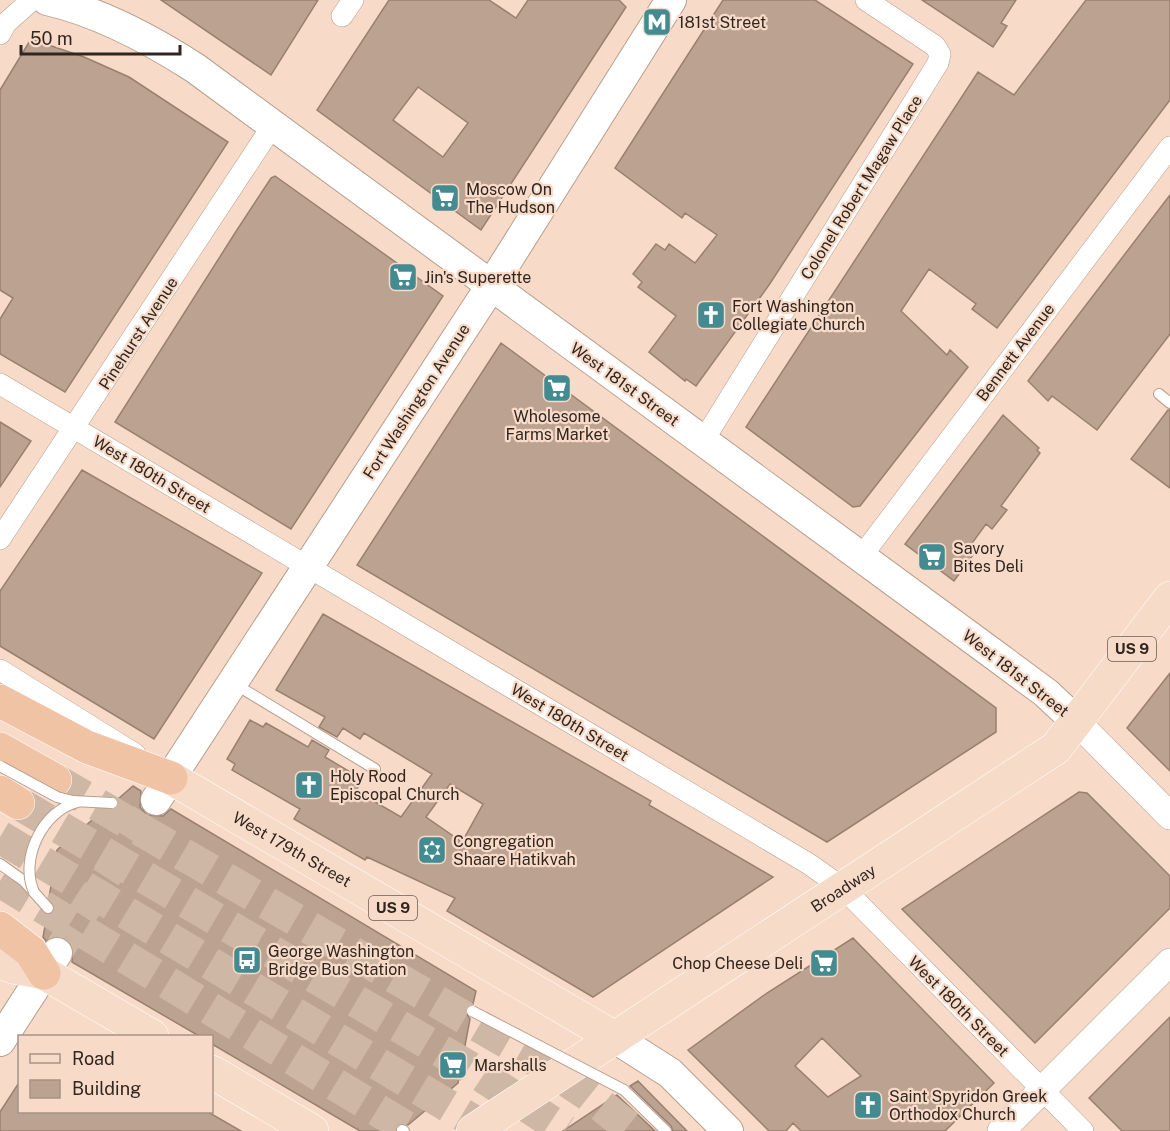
<svg xmlns="http://www.w3.org/2000/svg" width="1170" height="1131" viewBox="0 0 1170 1131" font-family="'Public Sans',sans-serif">
  <rect width="100%" height="100%" fill="#f7dbc8"/>
  <path fill="#bca290" stroke="#99806f" stroke-width="1.5" fill-rule="evenodd" d="M161,0H318L271,75Z
    M389,0H489L516,18L528,0H619L626,7L481,230L317,110ZM418,87L468,123L443,157L393,120Z
    M723,0H815L913,64L769,285L696,386L686,379L685,381L649,352L676,316L638,287L642,282L633,274L656,244L665,250L669,244L695,263L717,235L685,213L682,218L615,168Z
    M922,0H1016L1001,23L1007,26L993,47Z
    M1086,0H1170V100L997,328L972,309L976,304L929,269L901,311L947,355L950,350L968,367L860,506L853,507L746,427L978,72L1014,95Z
    M31,39L84,57L129,77L228,142L65,392L0,354V319L13,298L0,290V90Z
    M275,176L443,296L291,529L115,422L235,233L271,178Z
    M1170,195V334L1097,430L1052,396L1048,401L1028,381Z
    M501,343L996,708V732L827,842L357,565Z
    M1168,410H1170V488L1131,459Z
    M1003,415L1039,448L1037,450L1040,453L1001,506L1007,510L992,529L986,524L967,550L973,555L954,581L905,544Z
    M0,422L31,441L0,487Z
    M82,470L262,573L154,739L0,646V591Z
    M323,614L651,801L649,805L773,877L593,997L447,911L455,898L367,857L365,860L294,819L300,809L232,770L235,764L227,759L250,720L263,727L266,723L308,747L312,740L329,750L325,757L362,779L356,791L401,817L432,774L364,733L360,739L343,728L337,737L319,727L325,717L276,690ZM450,784L483,804L462,842L426,817Z
    M1170,673V771L1127,728Z
    M133,786L141,791L140,807L147,815L163,816L171,809L476,991L473,1004L468,1005L465,1011L470,1019L458,1083L408,1125L398,1123L395,1131H360L212,1044V1036H199L72,962L73,946L66,938L57,936L46,941L43,937L47,915L55,910L49,898L57,850L104,810L116,809L119,804L118,799Z
    M1079,792L1087,793L1170,876V908L1035,1043L902,909Z
    M853,938L994,1083L945,1131H801L793,1123L786,1131H769L688,1050L767,993ZM822,1038L861,1076L828,1097L795,1066Z
    M1170,1017V1131H1122L1089,1098Z
    M20,1081V1112H208L241,1131H0V1112Z
    M638,1081L687,1131H673L671,1126L630,1086Z
    M617,1095L655,1131H563Z"/>
  <g fill="none" stroke-linecap="round" stroke-linejoin="round">
    <path stroke="#cfb7a6" stroke-width="30" stroke-dasharray="30 15" stroke-linecap="butt" d="M57,953L156,800"/>
    <path stroke="#cfb7a6" stroke-width="33" stroke-dasharray="33 16" stroke-linecap="butt" d="M55,780L522,1051L587,1094L633,1131
      M18,803L467,1066L565,1131
      M0,837L490,1131
      M0,881L412,1131"/>
    <g stroke="#b89e8c" stroke-width="12">
      <path id="service" d="M1159,394L1170,403
        M233,683L375,769
        M0,864L24,881L48,908
        M624,1090L666,1131
        M402,1130L404,1131"/>
    </g>
    <g stroke="#b89e8c" stroke-width="22">
      <path id="minor" d="M342,16L353,0
        M0,34L6,23L32,0
        M0,384L809,864L843,888L1083,1131
        M703,441L938,63L940,54L935,46L866,0
        M0,539L273,125
        M861,557L1170,147
        M0,670L135,754"/>
    </g>
    <g stroke="#b89e8c" stroke-width="28">
      <path id="tertiary" d="M1078,723L1170,816
        M1001,1131L1170,962"/>
    </g>
    <g stroke="#b89e8c" stroke-width="32">
      <path id="secondary" d="M47,0C100,12 150,39 195,68L996,656L1046,693L1078,723
        M156,800L491,286L671,0
        M615,1038L670,1073L728,1131
        M0,1041L57,953"/>
    </g>
    <g stroke="#fff" stroke-width="34">
      <path id="primary" d="M171,778L615,1038
        M0,962L13,967L44,973L152,1036
        M212,1072L312,1131
        M473,1131L1056,748L1170,598"/>
    </g>
    <g stroke="#fff" stroke-width="34">
      <path id="motorway" d="M0,701L87,747L171,778
        M0,749L55,780
        M0,792L18,803
        M0,928L31,952L44,973"/>
    </g>
    <use href="#service" stroke="#fff" stroke-width="10"/>
    <use href="#minor" stroke="#fff" stroke-width="21"/>
    <use href="#tertiary" stroke="#fff" stroke-width="27"/>
    <use href="#secondary" stroke="#fff" stroke-width="30"/>
    <use href="#primary" stroke="#f7dbc9" stroke-width="33"/>
    <use href="#motorway" stroke="#f1c3a5" stroke-width="33"/>
    <g stroke="#b89e8c" stroke-width="12" stroke-linecap="butt">
      <path id="service-bridge" d="M0,766L57,797L73,801L112,803
        M34,892C19,859 43,810 78,802
        M472,1011L624,1090"/>
    </g>
    <use href="#service-bridge" stroke="#fff" stroke-width="10"/>
  </g>
  <defs>
    <g id="metro-square" transform="scale(1.5)"><rect x="-9" y="-9" width="18" height="18" rx="4" fill="#438a91" stroke="#f7dbc8"/><path d="M-5.5 5V-5H-3L0 0L3-5H5.5V5H3V-.5L0 4L-3-.5V5Z" fill="#fff"/></g>
    <g id="supermarket-square" transform="scale(1.5)"><rect x="-9" y="-9" width="18" height="18" rx="4" fill="#438a91" stroke="#f7dbc8"/><path d="M-6-5.5h2.5l.6 2H6L4.5 2H-2.5L-4.4-4H-6ZM-1.5 3.2a1.3 1.3 0 1 0 .1 0ZM3 3.2a1.3 1.3 0 1 0 .1 0Z" fill="#fff"/></g>
    <g id="church-square" transform="scale(1.5)"><rect x="-9" y="-9" width="18" height="18" rx="4" fill="#438a91" stroke="#f7dbc8"/><path d="M-1.2-6h2.4v3.5h3.3v2.4h-3.3V6h-2.4V-.1h-3.3v-2.4h3.3Z" fill="#fff"/></g>
    <g id="synagogue-square" transform="scale(1.5)"><rect x="-9" y="-9" width="18" height="18" rx="4" fill="#438a91" stroke="#f7dbc8"/><path d="M0-6.5L5.6 3.2H-5.6ZM0 6.5L5.6-3.2H-5.6Z" fill="#fff"/></g>
    <g id="bus-square" transform="scale(1.5)"><rect x="-9" y="-9" width="18" height="18" rx="4" fill="#438a91" stroke="#f7dbc8"/><path d="M-5-6H5V4H4V6H2V4H-2V6H-4V4H-5ZM-3.5-4V0h7V-4ZM-3.5 1.2v1.5H-2V1.2ZM2 1.2v1.5H3.5V1.2Z" fill="#fff"/></g>
  </defs>
  <g fill-rule="evenodd">
    <use href="#metro-square" x="657" y="22"/>
    <use href="#supermarket-square" x="445" y="198"/>
    <use href="#supermarket-square" x="403" y="277"/>
    <use href="#church-square" x="711" y="315"/>
    <use href="#supermarket-square" x="557" y="388"/>
    <use href="#supermarket-square" x="932" y="557"/>
    <use href="#church-square" x="309" y="785"/>
    <use href="#synagogue-square" x="432" y="850"/>
    <use href="#bus-square" x="247" y="960"/>
    <use href="#supermarket-square" x="824" y="963"/>
    <use href="#supermarket-square" x="453" y="1065"/>
    <use href="#church-square" x="868" y="1105"/>
  </g>
  <g text-anchor="middle" stroke-width="4.5" stroke-linejoin="round" paint-order="stroke">
    <g fill="#f7dbc8" stroke="#6c5c52" stroke-width="1.5">
      <rect x="1108" y="637" width="48" height="24" rx="4.5"/>
      <rect x="369" y="896" width="48" height="24" rx="4.5"/>
    </g>
    <g font-size="15" font-weight="bold" fill="#30261f">
      <text x="1132" y="654">US 9</text>
      <text x="393" y="913">US 9</text>
    </g>
    <g font-size="16" fill="#30261f" stroke="#f7dbc8" text-anchor="start">
      <text x="678" y="28">181st Street</text>
      <text x="466" y="195">Moscow On<tspan x="466" dy="18">The Hudson</tspan></text>
      <text x="424" y="283">Jin's Superette</text>
      <text x="732" y="312">Fort Washington<tspan x="732" dy="18">Collegiate Church</tspan></text>
      <text x="557" y="422" text-anchor="middle">Wholesome<tspan x="557" dy="18">Farms Market</tspan></text>
      <text x="953" y="554">Savory<tspan x="953" dy="18">Bites Deli</tspan></text>
      <text x="330" y="782">Holy Rood<tspan x="330" dy="18">Episcopal Church</tspan></text>
      <text x="453" y="847">Congregation<tspan x="453" dy="18">Shaare Hatikvah</tspan></text>
      <text x="268" y="957">George Washington<tspan x="268" dy="18">Bridge Bus Station</tspan></text>
      <text x="803" y="969" text-anchor="end">Chop Cheese Deli</text>
      <text x="474" y="1071">Marshalls</text>
      <text x="889" y="1102">Saint Spyridon Greek<tspan x="889" dy="18">Orthodox Church</tspan></text>
    </g>
    <g font-size="16" fill="#30261f" stroke="#f7dbc8">
      <text transform="translate(861 187) rotate(-58)" y="6">Colonel Robert Magaw Place</text>
      <text transform="translate(138 333) rotate(-57)" y="6">Pinehurst Avenue</text>
      <text transform="translate(1015 352) rotate(-53)" y="6">Bennett Avenue</text>
      <text transform="translate(625 384) rotate(36)" y="6">West 181st Street</text>
      <text transform="translate(416 401) rotate(-57)" y="6">Fort Washington Avenue</text>
      <text transform="translate(152 474) rotate(31)" y="6">West 180th Street</text>
      <text transform="translate(1016 673) rotate(38)" y="6">West 181st Street</text>
      <text transform="translate(570 722) rotate(31)" y="6">West 180th Street</text>
      <text transform="translate(292 849) rotate(30)" y="6">West 179th Street</text>
      <text transform="translate(843 888) rotate(-33)" y="6">Broadway</text>
      <text transform="translate(959 1006) rotate(45)" y="6">West 180th Street</text>
    </g>
  </g>
  <rect x="18" y="1035" width="195" height="78" fill="#f7dbc8" stroke="#a79384" stroke-width="1.5"/>
  <rect x="30" y="1054" width="30" height="9" fill="#f7dbc9" stroke="#a79384" stroke-width="1.5"/>
  <text x="72" y="1065" font-size="18" fill="#30261f">Road</text>
  <rect x="30" y="1080" width="30" height="18" fill="#bca290" stroke="#a79384" stroke-width="1.5"/>
  <text x="72" y="1095" font-size="18" fill="#30261f">Building</text>
  <path d="M21 45v9h159v-9" fill="none" stroke="#30261f" stroke-width="3"/>
  <text x="30" y="45" font-size="18" fill="#30261f" stroke="#f7dbc8" stroke-width="4.5" paint-order="stroke">50 m</text>
</svg>
